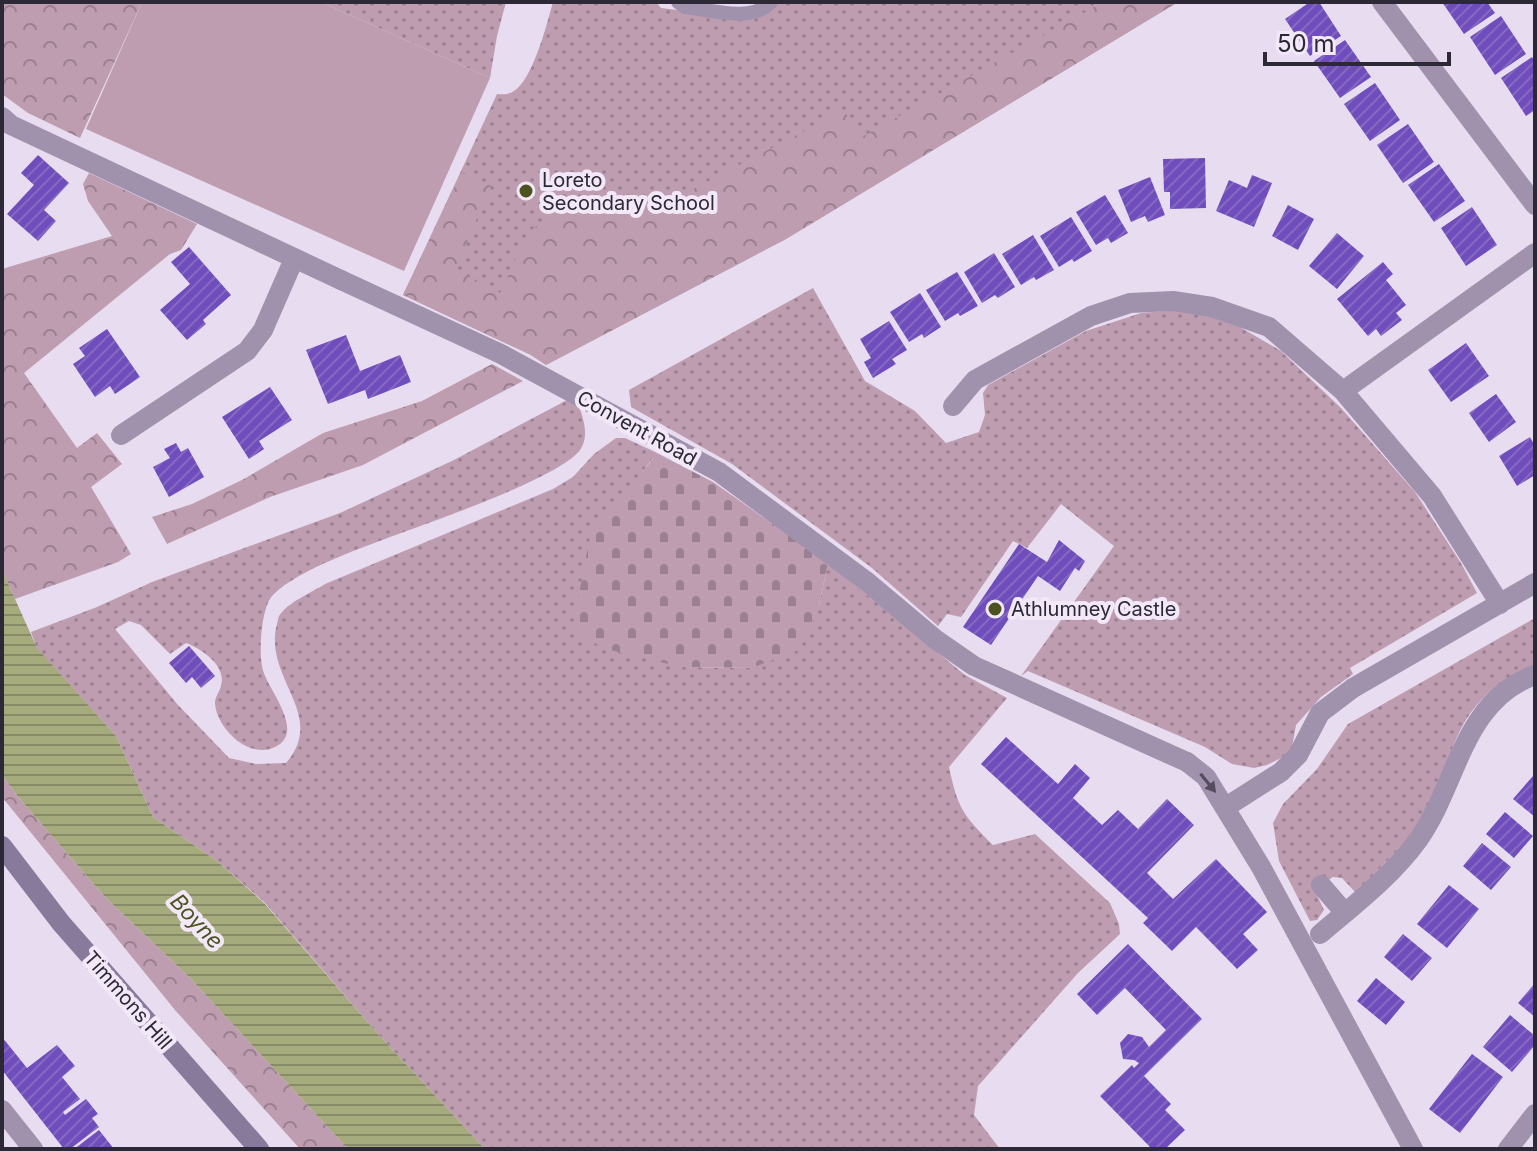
<svg xmlns="http://www.w3.org/2000/svg" width="1537" height="1151" viewBox="0 0 1537 1151" font-family="Inter,sans-serif">
  <defs>
    <pattern id="grass-dots" width="8" height="8" patternUnits="userSpaceOnUse" patternTransform="scale(2)"><rect width="8" height="8" fill="#be9db1"/><path d="M2 2h.1M6 6h.1" fill="none" stroke="#9b8091" stroke-width="1.8" stroke-linecap="round"/></pattern>
    <pattern id="forest-crowns" width="20" height="18" patternUnits="userSpaceOnUse" patternTransform="scale(2)"><rect width="20" height="18" fill="#be9db1"/><path d="M2 6a3 3 0 1 1 6 0M12 15a3 3 0 1 1 6 0" fill="none" stroke="#9b8091"/></pattern>
    <pattern id="cemetery-stones" width="16" height="16" patternUnits="userSpaceOnUse" patternTransform="scale(2)"><rect width="16" height="16" fill="#be9db1"/><path d="M2 7V4a2 2 0 0 1 4 0v3zM10 15v-3a2 2 0 0 1 4 0v3z" fill="#9b8091"/></pattern>
    <pattern id="water-rules" width="6" height="5" patternUnits="userSpaceOnUse" patternTransform="scale(2)"><rect width="6" height="5" fill="#a6ab7d"/><path d="M0 2.5h6" fill="none" stroke="#888b67"/></pattern>
    <pattern id="building-hatch" width="6" height="6" patternUnits="userSpaceOnUse" patternTransform="scale(2)"><rect width="6" height="6" fill="#704dbd"/><path d="M-1 1l2-2M0 6l6-6M5 7l2-2" fill="none" stroke="#8469be"/></pattern>
  </defs>
  <rect width="100%" height="100%" fill="#e8dcf0"/>
  <path fill="url(#grass-dots)" d="M321,2H506L497,36L490,78Z
    M553,2H656L661,8L751,19L777,2H1178L786,239L546,365L531,355L403,295L497,94C502,94 506,95 510,93C532,86 547,23 553,2Z
    M813,288L865,381L915,411L946,443L979,432L985,415L983,393L988,385L1086,331L1141,313L1188,309L1233,323L1281,351L1341,408L1415,492L1461,563L1477,593L1350,668L1353,674L1321,697L1296,725L1292,747L1283,757L1267,765L1254,768L1232,764L1205,747L1028,671L1021,676L1114,546L1061,504L1027,548L1013,541L961,617L947,614L938,626L872,568L732,464L631,407L629,390Z
    M569,399L578,403C583,418 590,436 580,450C560,477 439,519 404,532C369,545 298,569 273,595C261,607 259,650 262,666C264,686 308,731 275,747C266,752 254,750 246,746C231,739 216,720 215,703C215,697 219,693 221,686C227,666 202,649 186,643L170,654L141,625L129,621L115,629L178,705L229,758L256,764L286,763C327,715 266,681 276,628C277,626 278,618 279,616C288,602 311,593 325,584L553,489L573,477L594,454L616,438H625L653,451V458L629,489L681,667L751,668L819,605L828,563L965,675L1007,698L949,767C958,809 963,815 993,845L1035,834L1110,903L1119,924L1120,934L1078,973L978,1086L974,1115L1000,1149H485L378,1034L264,902L217,861L153,817L116,736L37,649L31,632L97,607L152,582L340,513L454,460Z
    M1535,618V665C1443,704 1462,758 1414,829C1398,852 1376,872 1356,893L1342,878L1333,877L1314,889L1324,910L1317,920L1310,921L1279,861L1273,823L1283,804L1317,769L1348,724Z"/>
  <path fill="url(#forest-crowns)" d="M2,2H142L80,138L28,113L2,94Z
    M1103,2H1178L786,239L546,365L531,355L403,295L462,172L491,186L455,269L500,293L527,234L564,203L615,215L678,197L844,110L860,138Z
    M89,173L197,224L181,250L170,254L24,373L77,448L97,433L122,464L91,487L131,554L118,562L15,599L2,570V269L112,236L88,201L83,184Z
    M492,364L523,381L363,465L270,497L167,544L152,517L192,504L242,480L323,433L422,401Z
    M2,775L19,798L105,897L190,978L348,1149H300L175,1010L2,797Z"/>
  <path fill="url(#cemetery-stones)" d="M653,451L713,482L828,563L819,605L806,639L795,652L751,668L681,667L610,650L584,638L577,626L575,614L591,532L653,459Z"/>
  <path fill="#be9db1" d="M142,2H321L490,78L404,271L86,129Z"/>
  <path fill="url(#water-rules)" d="M2,570L37,648L116,736L153,817L217,861L264,903L378,1034L485,1149H348L190,978L105,897L19,798L2,775Z"/>
  <path fill="url(#building-hatch)" d="M1310,2H1319L1341,36L1310,56L1285,19Z
    M1442,2H1487L1495,13L1464,34Z
    M1501,16L1526,54L1495,75L1470,37Z
    M1345,40L1371,77L1340,98L1314,61Z
    M1532,57L1535,62V110L1526,116L1501,78Z
    M1375,83L1400,120L1370,141L1344,104Z
    M1408,124L1434,162L1403,183L1377,145Z
    M38,155L69,183L44,210L56,221L38,241L7,214L34,185L21,173Z
    M1205,158L1206,208L1170,209V192H1164L1163,159Z
    M1439,164L1465,201L1434,222L1408,185Z
    M1252,175L1272,183L1254,227L1216,211L1229,180L1247,188Z
    M1150,177L1165,215L1148,222L1145,216L1131,222L1118,190Z
    M1105,195L1128,233L1111,243L1108,238L1096,245L1076,212Z
    M1288,205L1314,219L1298,250L1272,236Z
    M1472,207L1497,245L1466,266L1441,228Z
    M1071,217L1092,251L1074,262L1072,259L1059,267L1040,236Z
    M1337,233L1364,256L1337,289L1309,266Z
    M1033,235L1054,270L1036,280L1034,277L1021,285L1002,254Z
    M189,247L231,295L203,320L206,324L187,340L160,310L190,284L171,262Z
    M994,253L1015,287L998,298L995,295L982,303L964,272Z
    M1383,262L1393,274L1386,280L1406,305L1396,313L1402,320L1381,336L1376,329L1368,336L1337,299Z
    M957,272L978,306L960,316L958,313L945,321L926,290Z
    M920,293L941,327L924,338L922,334L909,342L890,312Z
    M889,321L907,350L892,359L896,364L873,378L864,362L871,358L860,339Z
    M107,329L140,377L115,394L110,386L95,397L73,364L85,356L79,348Z
    M346,335L360,371L400,355L411,382L368,399L365,390L328,404L306,350Z
    M1466,343L1489,376L1451,402L1428,370Z
    M270,387L292,420L259,441L264,449L249,459L222,417Z
    M1496,394L1516,422L1489,442L1469,413Z
    M1530,437L1535,446V475L1517,486L1499,456Z
    M176,443L181,452L188,448L204,477L169,497L153,467L170,458L164,449Z
    M1059,540L1085,561L1079,571L1075,568L1060,591L1038,576L991,645L963,627L1019,544L1047,562Z
    M189,646L215,676L201,688L192,677L186,683L169,663Z
    M1006,737L1058,784L1075,764L1090,778L1073,798L1102,825L1118,810L1138,829L1167,799L1194,825L1147,873L1173,899L1216,859L1267,912L1243,934L1258,950L1237,969L1196,927L1172,951L1143,923L1148,918L981,764Z
    M1533,776L1535,779V817L1513,799Z
    M1505,812L1533,836L1514,858L1486,834Z
    M1482,843L1511,867L1491,890L1463,866Z
    M1449,885L1479,909L1447,948L1417,924Z
    M1403,934L1432,958L1412,981L1384,957Z
    M1128,944L1202,1019L1144,1076L1171,1104L1165,1110L1185,1130L1165,1149H1152L1100,1096L1132,1065L1134,1068L1139,1063L1134,1060L1123,1059L1120,1043L1128,1034L1142,1037L1149,1047L1166,1030L1125,988L1097,1015L1077,994Z
    M1376,978L1405,1002L1386,1025L1357,1001Z
    M1535,983V1017L1518,1003Z
    M1510,1015L1535,1036V1045L1512,1072L1483,1047Z
    M2,1037L27,1068L57,1045L75,1066L62,1077L80,1099L63,1112L65,1115L86,1099L98,1114L92,1118L99,1127L70,1149H64L2,1070Z
    M1472,1054L1503,1077L1460,1133L1429,1109Z
    M99,1130L114,1149H74Z"/>
  <g fill="none" stroke-linecap="round" stroke-linejoin="round">
    <path stroke="#a092ad" stroke-width="14" d="M678,2L685,7C710,10 753,23 771,2"/>
    <path stroke="#a092ad" stroke-width="20" d="M341,280L501,354L719,472L866,581L935,639L974,666L1187,762"/>
    <path stroke="#a092ad" stroke-width="20" d="M1382,2L1535,205
      M2,117L11,125L341,280
      M1343,391L1535,253
      M953,406L975,380L1091,316L1130,303L1173,301L1212,307L1269,327L1343,391L1432,496L1500,604
      M121,435L247,351L263,330L294,259
      M1187,762L1206,777L1261,867L1413,1149
      M1226,807L1281,772L1298,755L1320,713L1353,688L1535,583
      M1321,885L1345,913
      M1320,934C1355,904 1391,877 1418,840C1458,784 1462,701 1535,675
      M1508,1149L1535,1114"/>
    <path stroke="#a092ad" stroke-width="20" d="M2,1110L33,1149"/>
    <path stroke="#887a9b" stroke-width="20" d="M2,846L61,923L259,1149"/>
  </g>
  <defs><path id="oneway-solid" d="M-6-.8H1V-3.2L6.5 0L1 3.2V.8H-6Z" transform="scale(2)"/></defs>
  <use fill="#554d5f" href="#oneway-solid" transform="translate(1208 783) rotate(51)"/>
  <g fill="#4c5321" stroke="#f2e8f8" stroke-width="3">
    <circle cx="526" cy="191" r="8"/>
    <circle cx="995" cy="609" r="8"/>
  </g>
  <g text-anchor="middle" stroke-width="8" stroke-linejoin="round" paint-order="stroke">
    <g font-size="20" fill="#2d2835" stroke="#f2e8f8" text-anchor="start">
      <text x="542" y="187">Loreto<tspan x="542" dy="23">Secondary School</tspan></text>
      <text x="1011" y="616">Athlumney Castle</text>
    </g>
    <g font-size="20" fill="#2d2835" stroke="#f2e8f8">
      <text transform="translate(637 428) rotate(29)" y="7">Convent Road</text>
      <text transform="translate(128 1000) rotate(49)" y="7">Timmons Hill</text>
    </g>
    <g font-size="22" font-style="italic" fill="#4c5321" stroke="#f2e8f8">
      <text transform="translate(197 921) rotate(47)" y="8">Boyne</text>
    </g>
  </g>
  <rect width="1537" height="1151" fill="none" stroke="#2d2835" stroke-width="8"/>
  <path d="M1265 52v12h184v-12" fill="none" stroke="#2d2835" stroke-width="4"/>
  <text x="1277" y="52" font-size="24" fill="#2d2835" stroke="#f2e8f8" stroke-width="6" paint-order="stroke">50 m</text>
</svg>
